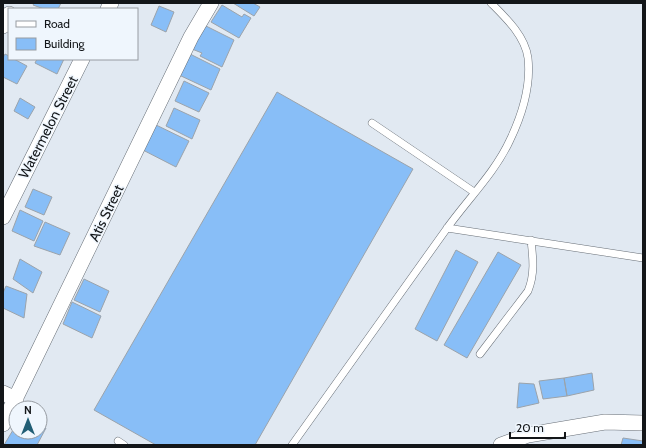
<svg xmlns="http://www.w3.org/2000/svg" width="646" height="448" viewBox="0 0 646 448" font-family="Cabin,sans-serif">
  <rect width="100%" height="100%" fill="#e1e9f2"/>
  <path fill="#88bef7" stroke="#9ba3ab" d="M34,3H61L58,9H44L33,5Z
    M233,3H253L260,7L254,16Z
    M222,5L242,17L244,14L251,18L239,38L211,22Z
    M159,6L174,12L166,32L151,25Z
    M204,25L234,40L222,67L200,56L202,53L192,49Z
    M5,54L9,56V59H14L27,66L17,84L3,77V58Z
    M190,54L220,69L211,90L179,75Z
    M37,59H64L57,74L35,63Z
    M184,81L209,93L199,112L175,101Z
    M277,92L413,169L255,445H156L94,410Z
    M20,98L35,107L28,119L14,111Z
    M174,108L200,120L192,139L166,126Z
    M152,123L189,141L176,167L139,148Z
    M33,189L52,197L44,215L25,207Z
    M20,210L43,221L34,241L12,231Z
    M45,222L70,233L60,255L34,246Z
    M456,250L478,262L437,341L415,329Z
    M498,252L521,265L467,358L444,345Z
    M20,259L42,272L33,293L13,279Z
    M84,279L109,291L100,312L74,300Z
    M6,286L27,294L24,318L3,308V293Z
    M72,302L101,316L92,338L63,324Z
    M592,373L594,390L567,396L564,378Z
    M564,378L567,396L543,399L539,381Z
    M519,383L534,384L539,403L517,408Z
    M16,425V432H40V425L46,428L37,445H4Z
    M623,438L643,441V445H621Z"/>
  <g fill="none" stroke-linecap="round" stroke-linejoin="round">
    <g stroke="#686f77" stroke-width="8">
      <path id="lane" d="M372,123L474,192
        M447,228L643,258
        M480,354L528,291C535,274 533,258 531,240
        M118,441L124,445
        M292,445C343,374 394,302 445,231C466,201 495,173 510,140C522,115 531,85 528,58C525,36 506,18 491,3"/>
    </g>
    <g stroke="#686f77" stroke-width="16">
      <path id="street" d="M108,9L111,3
        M3,26L9,14
        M3,217L82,59
        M3,393L16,399
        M3,424L191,37L211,3
        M501,445L528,435L605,422L643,423"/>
    </g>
    <use href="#lane" stroke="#fff" stroke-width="7"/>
    <use href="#street" stroke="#fff" stroke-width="15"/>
  </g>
  <g text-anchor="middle" stroke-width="3" stroke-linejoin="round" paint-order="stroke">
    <g font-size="14" fill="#131619" stroke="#eff6fd">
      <text transform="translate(48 127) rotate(-63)" y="5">Watermelon Street</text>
      <text transform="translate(106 213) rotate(-64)" y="5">Atis Street</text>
    </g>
  </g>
  <rect width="646" height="448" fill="none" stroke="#131619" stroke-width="8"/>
  <rect x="8" y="8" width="130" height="52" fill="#eff6fd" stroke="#979ca2"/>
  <rect x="16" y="21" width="20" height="6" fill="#ffffff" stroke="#979ca2"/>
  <text x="44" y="28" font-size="12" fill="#131619">Road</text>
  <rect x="16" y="38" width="20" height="12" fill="#88bef7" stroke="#979ca2"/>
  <text x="44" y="48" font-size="12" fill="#131619">Building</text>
  <g transform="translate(28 420)"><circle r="19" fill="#eff6fd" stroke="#979ca2"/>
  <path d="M0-3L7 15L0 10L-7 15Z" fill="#215e75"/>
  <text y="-6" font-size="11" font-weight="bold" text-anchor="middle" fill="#131619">N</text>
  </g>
  <path d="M510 432v6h55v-6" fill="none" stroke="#131619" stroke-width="2"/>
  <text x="516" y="432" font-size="12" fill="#131619" stroke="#eff6fd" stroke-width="3" paint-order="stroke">20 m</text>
</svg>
